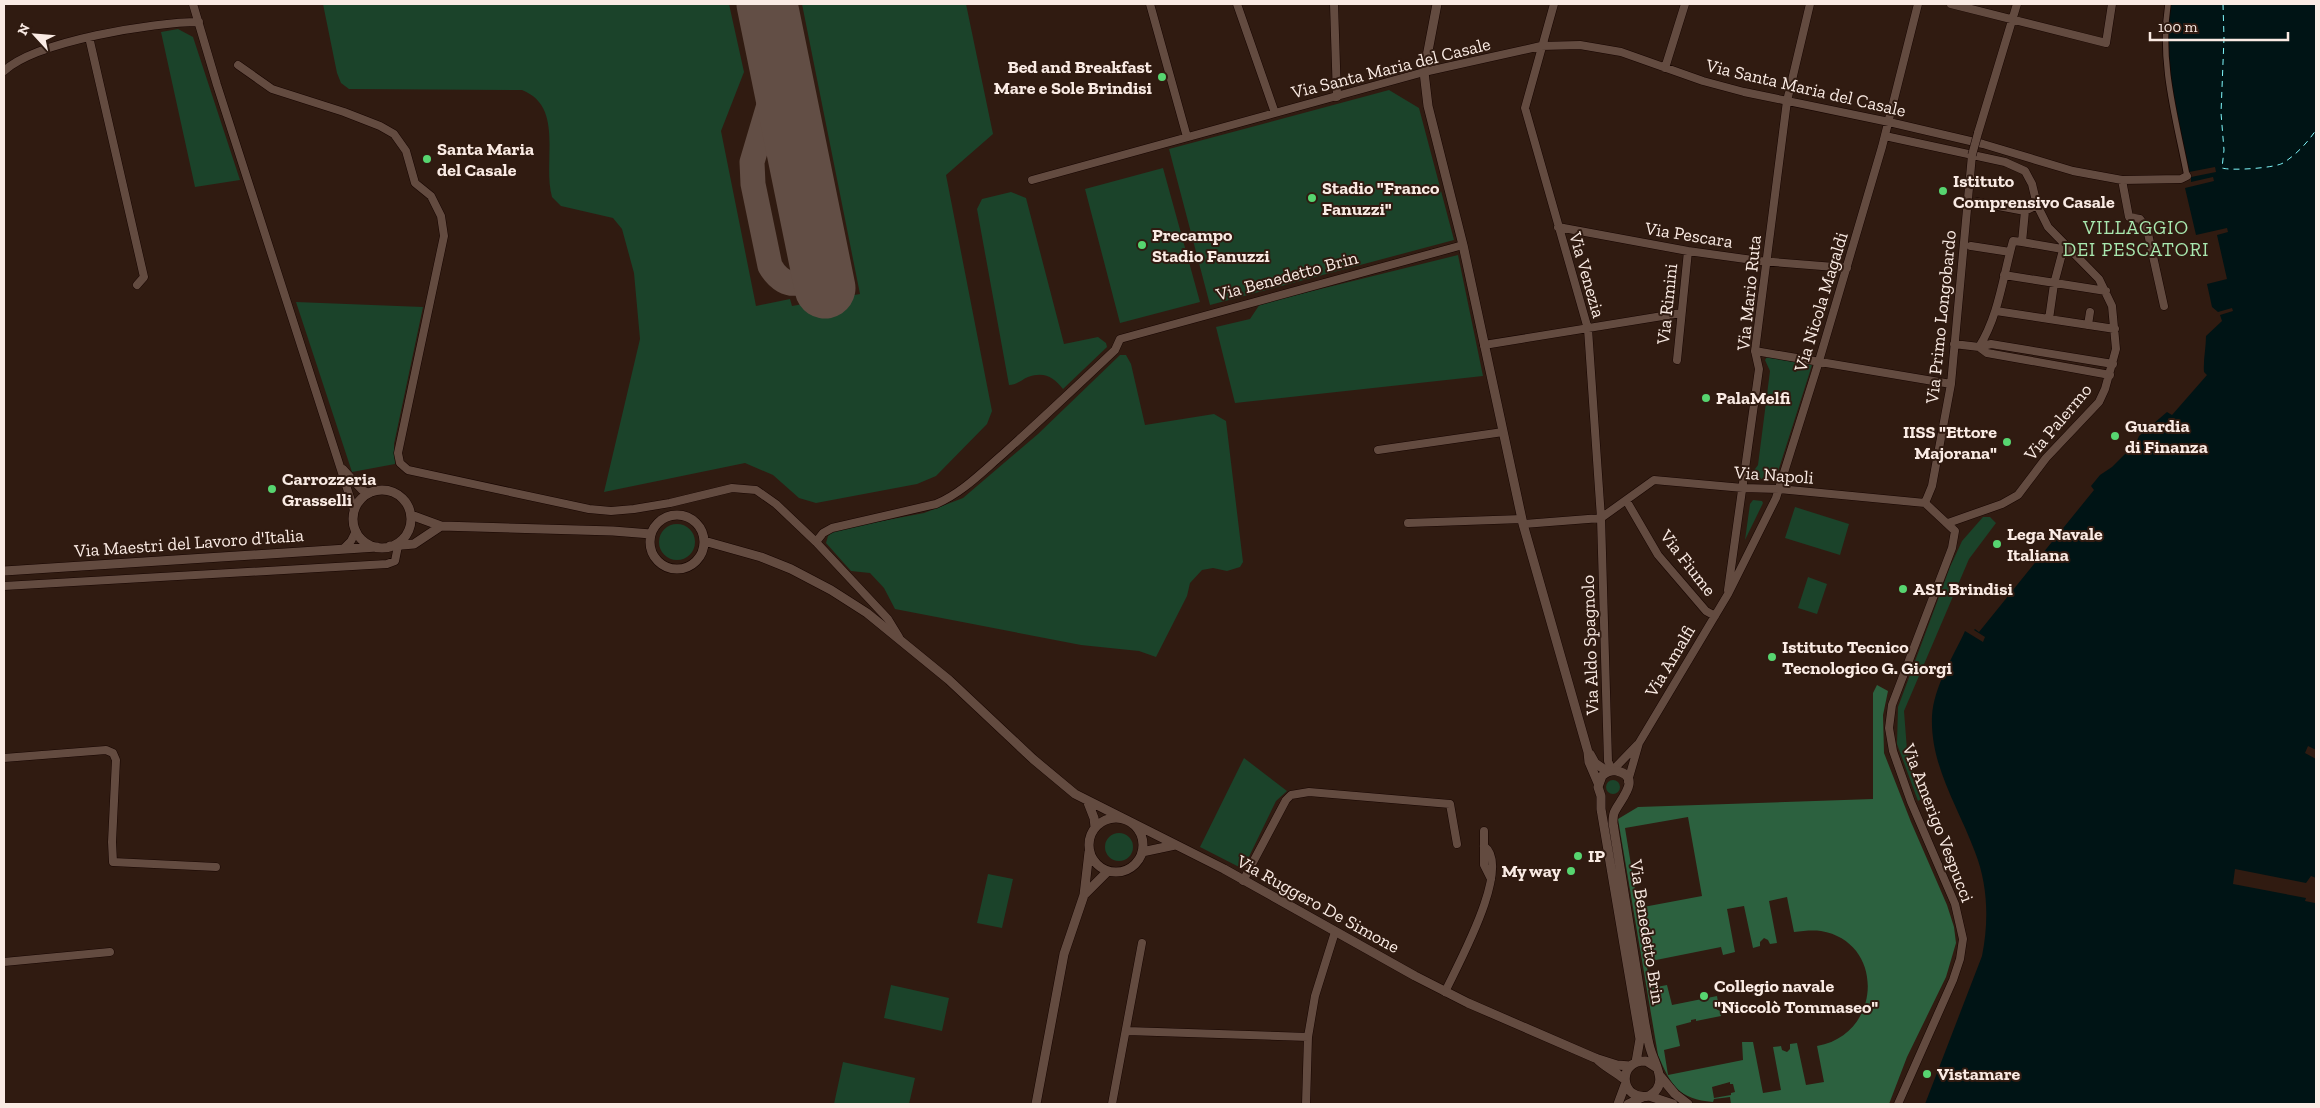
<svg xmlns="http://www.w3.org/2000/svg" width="2320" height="1108" viewBox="0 0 2320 1108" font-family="'Zilla Slab',serif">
  <rect width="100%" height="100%" fill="#301b11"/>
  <path fill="#1b432a" d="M323,4H729L744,72L721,131L756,306L790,299L792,306L860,294L802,4H966L993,134L946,175L992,411L987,424L936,476L917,484L816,503L799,498L773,475L745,463L604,492L640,339L634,273L622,229L613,218L561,206L552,197C542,161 565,107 522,90L349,89L341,83L337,73Z
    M178,29L193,37L240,180L195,187L161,32Z
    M1389,90L1419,108L1454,240L1210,305L1169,149Z
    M1163,168L1200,302L1120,323L1085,189Z
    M1011,192L1026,198L1064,344L1098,337L1106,343L1107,347L1063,389C1054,377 1044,371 1028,377C1021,380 1017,385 1009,385L977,209L982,199Z
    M1458,255L1483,376L1235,403L1216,327L1250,319L1260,304Z
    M296,302L423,307L394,444L395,464L352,472Z
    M1120,355H1126L1131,364L1145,425L1214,414L1226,421L1243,562L1240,567L1227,571L1213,568L1202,570L1190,583L1187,596L1156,657L1139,651L1081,645L895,609L884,588L870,573L851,571L826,543L828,536L835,530L924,513L963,498L1038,434Z
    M1767,357L1812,365L1775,481L1749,477L1758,465L1770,371L1765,360Z
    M1753,500L1762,501L1763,503L1745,540L1750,504Z
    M1795,507L1849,524L1840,555L1785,538Z
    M1983,517H1990L1996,523L1969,559L1904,711L1907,750L1921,799L1918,801L1897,744L1898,707L1950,567L1962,541Z
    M659 542a18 18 0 1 1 36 0a18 18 0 1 1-36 0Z
    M1808,577L1827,584L1817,614L1798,608Z
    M1244,758L1287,791L1276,801L1243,869L1200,847Z
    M1606 787a7 7 0 1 1 14 0a7 7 0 1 1-14 0Z
    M1105 847a14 14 0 1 1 28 0a14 14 0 1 1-28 0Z
    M988,874L1013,879L1002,928L977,923Z
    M891,985L949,998L942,1031L884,1018Z
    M843,1062L915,1078L909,1104H834Z"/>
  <path fill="#2c613f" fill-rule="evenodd" d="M1877,685L1888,691L1883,715L1884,753L1911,822L1947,905L1954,927L1956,943L1946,977L1907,1057L1889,1104H1731L1730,1097L1714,1099L1713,1102C1679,1099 1671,1086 1658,1055L1618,819L1638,807L1873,799V693ZM1688,817L1702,896L1638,908L1625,828ZM1787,897L1794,932C1803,931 1812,930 1821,931C1886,942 1882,1035 1817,1046L1824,1082L1806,1085L1797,1043L1790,1044V1049L1787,1052L1782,1050L1781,1046L1773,1047L1781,1090L1763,1093L1753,1042H1742L1743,1060L1668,1075L1664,1050L1680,1046L1676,1026L1691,1022V1020L1696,1019V1021L1721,1016L1720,1011L1714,1008L1715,1004L1718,1002L1717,996L1672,1005L1667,985L1651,988L1646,962L1721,947L1723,955L1735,952L1727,909L1744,906L1753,948L1760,946V942L1764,938L1768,940L1770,944L1777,943L1769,901ZM1730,1082V1084H1733L1735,1092L1731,1093V1095L1714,1098L1712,1087Z"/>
  <path fill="#001415" d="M2170,4H2316V750L2308,746L2305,753L2316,759V878L2311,876L2306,883L2235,869L2233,884L2306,898L2305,901L2315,903L2316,1104H1925L1982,956C1989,921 1988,885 1975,852C1958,806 1930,766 1932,716C1934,686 1953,657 1965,631L1983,642L1985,637L1974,630L1975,629L1979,632L2094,490L2091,486L2100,475L2112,467L2136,443L2139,436L2167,412L2172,415L2207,375L2204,372C2203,361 2206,348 2206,336L2222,321L2220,315L2233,311L2232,308L2218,312L2212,307L2207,284L2227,279L2217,235L2228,232L2227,228L2196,235L2185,188L2214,181L2213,177L2191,182V177L2216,172L2215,167L2189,172C2177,116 2163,61 2170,4Z"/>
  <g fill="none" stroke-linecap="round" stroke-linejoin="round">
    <path stroke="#80fafe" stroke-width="1" stroke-dasharray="6 5" stroke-linecap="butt" d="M2223,4L2224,38L2221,113L2224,150L2222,168C2232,171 2275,168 2283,163C2296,155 2308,142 2316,130"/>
    <path stroke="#624e45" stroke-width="25" d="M780,62L777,78L752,162L753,184L770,266C786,294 813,286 819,256"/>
    <path stroke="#624e45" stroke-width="61" d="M767,4L825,288"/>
    <g stroke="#170501" stroke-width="7">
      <path id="pedestrian" d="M2168,4C2159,63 2176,119 2187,176"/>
    </g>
    <g stroke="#170501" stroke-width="9">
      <path id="minor" d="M193,4L217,85L354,510
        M1150,4L1187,137
        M1237,4L1275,113
        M1334,4L1337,97
        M1554,4L1525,108L1588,329L1601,518L1608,761L1612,771L1637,745
        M1951,4L2106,43L2112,4
        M89,37L144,277L137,285
        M238,65L272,89L344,112L380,126L394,134L406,151L415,183L431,196L441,216L444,236L398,453L400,463L408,470L589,509L611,511L634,509L670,503L732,488L756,490L776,504L816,542L888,619L899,637
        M1665,68L1685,4
        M4,71C36,41 154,22 199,22
        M1978,133L2017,4
        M1885,136L2005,162L2025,171L2032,184L2037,205L2048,227L2099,279L2112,306L2116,349L2105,389L2099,402L2046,458L2018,495L2002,504L1948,523
        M1032,180L1424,72L1541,46L1580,45L1621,52L1703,81L1744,92L1889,122L1983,144L2073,171L2122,180L2181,179L2187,176
        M2122,180L2129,217L2140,219L2147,229L2164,306
        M1977,202L2025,211
        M2037,205L2025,211L2022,242L2068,250
        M1558,227L1688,251L1760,261L1847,268
        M1971,246L2010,252
        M2063,250L2054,284L2049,319L2115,329
        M2004,275L2106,291
        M1996,311L2049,319
        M2088,325L2090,312
        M1954,344L1979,347L1991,344L2113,364
        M1484,345L1681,313
        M1979,347L1987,353L2110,375
        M1979,347C1999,315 2003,276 2013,241L2022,242
        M1755,351L1951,384
        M1677,360L1688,251
        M1378,450L1503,432
        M343,469L362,490L369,493
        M1626,500L1658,555L1706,611L1715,616
        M1925,503L1932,486L1951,384L1972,155
        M1601,518L1654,480L1743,488L1779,489L1925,503L1955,531L1952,548L1892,705L1889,728L1893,751L1911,802L1955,904L1963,939L1960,959L1953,980L1898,1104
        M1408,523L1522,519
        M1523,524L1601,518
        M816,542L823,533L832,528L936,504C962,493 982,472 1003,454C1041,420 1078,385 1115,350L1120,339L1463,245
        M344,548L351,541L356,531
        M4,586L387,564L395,561L398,546
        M1728,590L1759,369L1755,351L1787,101L1810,4
        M4,758L106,750L113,753L116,760L112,842L113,862L216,867
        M1628,781L1639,743L1728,594L1776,498L1819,361L1882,147L1918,4
        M1484,831V865L1491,879
        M1243,881L1286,800L1291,795L1309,792L1450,804L1457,844
        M4,962L110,952
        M1445,992C1457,966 1513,866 1484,846
        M1127,1031L1308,1037
        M1112,1104L1142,943
        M1306,1104L1308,1037L1315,996L1335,932"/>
    </g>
    <g stroke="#170501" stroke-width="10">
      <path id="tertiary" d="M1437,4L1424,72L1428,106L1463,245L1523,524L1588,752L1589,762L1598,783
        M353 519a29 29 0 1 1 58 0a29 29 0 1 1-58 0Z
        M650 542a27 27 0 1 1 54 0a27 27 0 1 1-54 0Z
        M411,515L441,526
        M704,541L761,557L791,569L831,590L867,613L949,680L1033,759L1075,794L1224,869L1415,976L1468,1003L1595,1058L1617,1065L1630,1066
        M390,546L414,544L441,526L613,531L651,534
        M4,571L377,547
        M1590,754L1595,763L1608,772
        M1087,800L1094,818L1095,827
        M1089 845a27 27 0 1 1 54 0a27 27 0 1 1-54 0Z
        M1142,852L1175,845
        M1084,895L1108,871
        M1596,1058C1604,1067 1615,1071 1624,1079
        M1636,1062L1640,1039L1601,809V796L1598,787L1602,776C1606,772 1611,770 1617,771C1643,777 1620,800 1615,811C1613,814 1613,818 1613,823L1645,1024C1647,1033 1648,1043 1651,1051C1656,1067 1669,1085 1649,1096C1620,1102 1616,1060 1646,1061L1657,1068
        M1660,1076L1675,1094L1688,1104
        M1649,1096L1673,1104
        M1036,1104L1064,954L1084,895L1089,852
        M1618,1104L1625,1085
        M1628,1104L1643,1097"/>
    </g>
    <use href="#pedestrian" stroke="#634b40" stroke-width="5.5"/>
    <use href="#minor" stroke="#634b40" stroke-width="8"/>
    <use href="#tertiary" stroke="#634b40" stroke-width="9"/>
    <g stroke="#170501" stroke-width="9" stroke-linecap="butt">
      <path id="minor-bridge" d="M1972,155L1978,133"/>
    </g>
    <use href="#minor-bridge" stroke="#634b40" stroke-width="8"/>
  </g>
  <g fill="#57d570" stroke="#301b11" stroke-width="2">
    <circle cx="1162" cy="77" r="5"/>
    <circle cx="427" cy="159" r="5"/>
    <circle cx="1943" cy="191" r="5"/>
    <circle cx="1312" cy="198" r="5"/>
    <circle cx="1142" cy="245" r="5"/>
    <circle cx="1706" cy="398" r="5"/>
    <circle cx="2115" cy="436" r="5"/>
    <circle cx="2007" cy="442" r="5"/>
    <circle cx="272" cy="489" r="5"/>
    <circle cx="1997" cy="544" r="5"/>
    <circle cx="1903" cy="589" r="5"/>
    <circle cx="1772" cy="657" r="5"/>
    <circle cx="1578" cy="856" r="5"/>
    <circle cx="1571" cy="871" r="5"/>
    <circle cx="1704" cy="996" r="5"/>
    <circle cx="1927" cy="1074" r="5"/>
  </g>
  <g text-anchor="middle" stroke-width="4" stroke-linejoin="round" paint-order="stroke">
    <g font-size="18" font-weight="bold" fill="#faebe4" stroke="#301b11" text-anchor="start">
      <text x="1152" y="73" text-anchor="end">Bed and Breakfast<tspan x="1152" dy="21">Mare e Sole Brindisi</tspan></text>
      <text x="437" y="155">Santa Maria<tspan x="437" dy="21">del Casale</tspan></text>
      <text x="1953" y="187">Istituto<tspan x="1953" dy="21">Comprensivo Casale</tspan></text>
      <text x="1322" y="194">Stadio "Franco<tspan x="1322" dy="21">Fanuzzi"</tspan></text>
      <text x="1152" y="241">Precampo<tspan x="1152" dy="21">Stadio Fanuzzi</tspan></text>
      <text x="1716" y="404">PalaMelfi</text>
      <text x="2125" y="432">Guardia<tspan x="2125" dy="21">di Finanza</tspan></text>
      <text x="1997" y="438" text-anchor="end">IISS "Ettore<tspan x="1997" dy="21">Majorana"</tspan></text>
      <text x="282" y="485">Carrozzeria<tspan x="282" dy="21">Grasselli</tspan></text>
      <text x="2007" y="540">Lega Navale<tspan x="2007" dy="21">Italiana</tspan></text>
      <text x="1913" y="595">ASL Brindisi</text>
      <text x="1782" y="653">Istituto Tecnico<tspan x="1782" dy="21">Tecnologico G. Giorgi</tspan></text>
      <text x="1588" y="862">IP</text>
      <text x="1561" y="877" text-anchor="end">My way</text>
      <text x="1714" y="992">Collegio navale<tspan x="1714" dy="21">"Niccolò Tommaseo"</tspan></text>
      <text x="1937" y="1080">Vistamare</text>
    </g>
    <g font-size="18" fill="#faebe4" stroke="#301b11">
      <text transform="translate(1391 68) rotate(-14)" y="6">Via Santa Maria del Casale</text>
      <text transform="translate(1806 88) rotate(13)" y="6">Via Santa Maria del Casale</text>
      <text transform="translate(1689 235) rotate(9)" y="6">Via Pescara</text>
      <text transform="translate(1587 275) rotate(74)" y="6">Via Venezia</text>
      <text transform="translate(1287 276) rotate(-15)" y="6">Via Benedetto Brin</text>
      <text transform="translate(1749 293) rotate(-84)" y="6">Via Mario Ruta</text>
      <text transform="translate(1821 302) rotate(-73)" y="6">Via Nicola Magaldi</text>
      <text transform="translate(1667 304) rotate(-84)" y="6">Via Rimini</text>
      <text transform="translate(1941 317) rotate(-84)" y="6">Via Primo Longobardo</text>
      <text transform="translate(2058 422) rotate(-50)" y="6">Via Palermo</text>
      <text transform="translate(1774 475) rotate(4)" y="6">Via Napoli</text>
      <text transform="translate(189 543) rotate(-4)" y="6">Via Maestri del Lavoro d'Italia</text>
      <text transform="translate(1688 563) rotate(52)" y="6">Via Fiume</text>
      <text transform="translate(1590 645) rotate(-92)" y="6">Via Aldo Spagnolo</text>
      <text transform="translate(1670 661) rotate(-59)" y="6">Via Amalfi</text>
      <text transform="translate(1938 823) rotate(69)" y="6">Via Amerigo Vespucci</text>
      <text transform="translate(1318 904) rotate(29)" y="6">Via Ruggero De Simone</text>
      <text transform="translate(1647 932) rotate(81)" y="6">Via Benedetto Brin</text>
    </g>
    <g font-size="19" letter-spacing="1" fill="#a9e9b0" stroke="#301b11">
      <text x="2136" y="234">VILLAGGIO<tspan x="2136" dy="22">DEI PESCATORI</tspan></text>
    </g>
  </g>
  <rect width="2320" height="1108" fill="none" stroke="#faebe4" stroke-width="10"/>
  <g transform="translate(35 35) rotate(296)" stroke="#301b11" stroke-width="4" paint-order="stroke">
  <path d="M0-4L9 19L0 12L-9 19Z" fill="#faebe4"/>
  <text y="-8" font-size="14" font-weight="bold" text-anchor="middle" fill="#faebe4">N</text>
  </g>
  <path d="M2150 32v8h138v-8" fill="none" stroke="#faebe4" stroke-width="2.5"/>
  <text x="2158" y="32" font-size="15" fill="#faebe4" stroke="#301b11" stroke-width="4" paint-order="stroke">100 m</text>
</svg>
